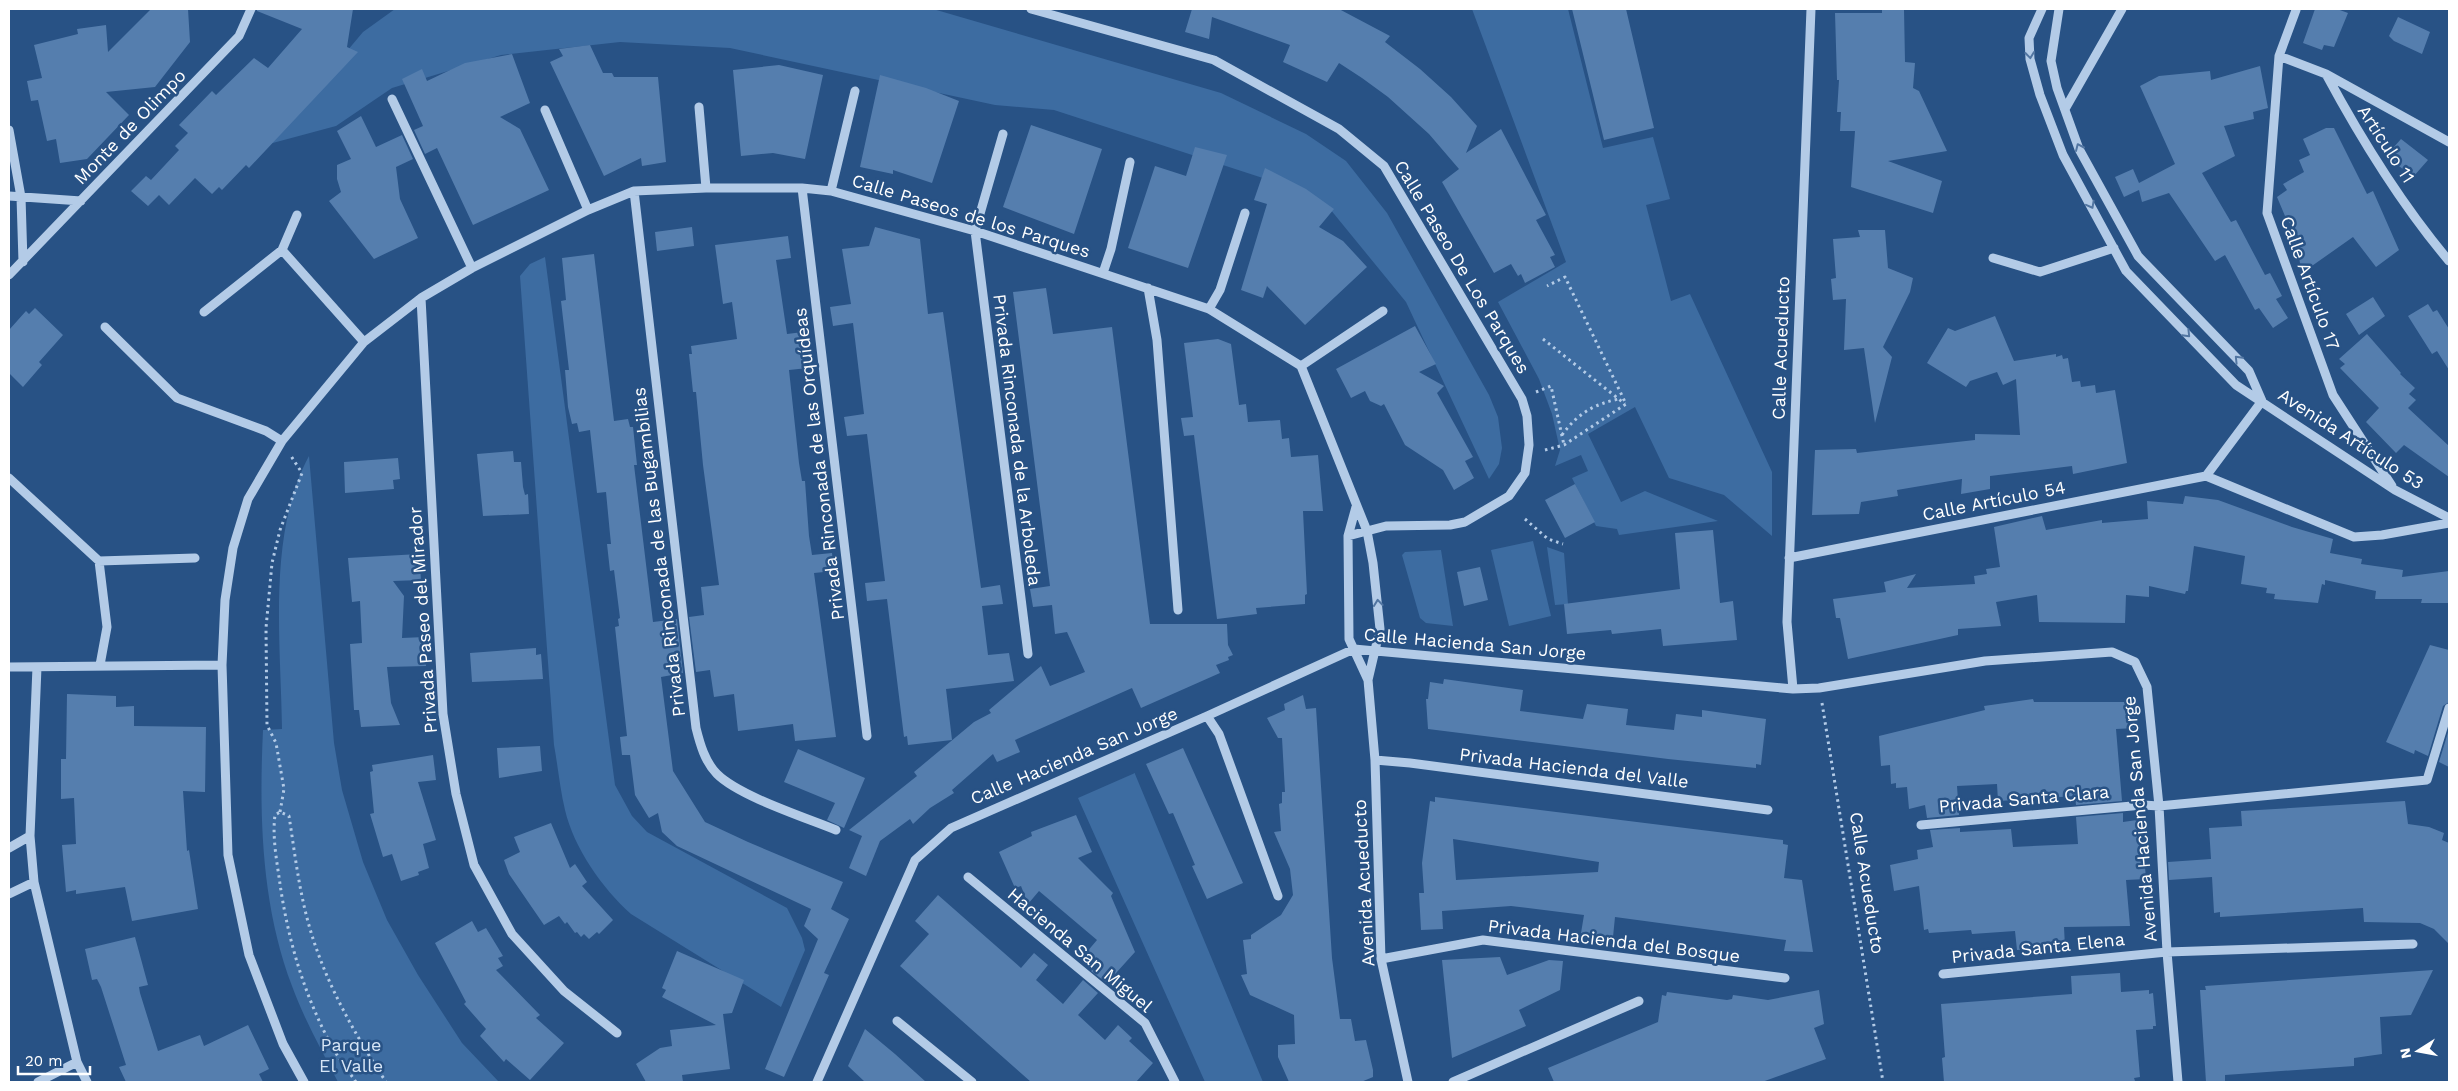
<svg xmlns="http://www.w3.org/2000/svg" width="2458" height="1091" viewBox="0 0 2458 1091" font-family="'Work Sans',sans-serif">
  <rect width="100%" height="100%" fill="#285285"/>
  <path fill="#3d6ca1" d="M395,9H933L1221,93L1306,134L1346,161L1387,213L1489,395L1498,417L1502,448L1499,464L1489,479L1406,302L1330,209L1309,193L1054,110L995,105L730,48L620,42L501,55L392,88L336,126L269,144L363,32Z
    M1472,9H1568L1603,148L1653,137L1670,199L1646,205L1671,301L1690,294L1772,472V536L1724,495L1669,478L1635,407L1588,434L1621,502L1645,491L1718,521L1619,535L1617,529L1596,526L1572,478L1588,471L1581,455L1555,466L1560,450L1552,414L1539,379L1498,302L1566,262Z
    M545,257L615,785L632,816L647,832L787,908L802,938L805,950L781,1007L631,914C602,888 574,848 565,810C560,789 558,767 554,745L520,276L530,264Z
    M309,456L334,743L342,790L363,862L387,920L418,975L462,1043L499,1082H338C322,1051 304,1019 292,986C261,904 259,815 263,730L282,729C281,643 267,534 309,456Z
    M1533,541L1551,616L1509,626L1491,550Z
    M1547,547L1564,553L1568,604L1555,605Z
    M1441,550L1453,626L1426,623L1420,618L1402,555L1405,552Z
    M1135,773V774L1263,1082H1205L1078,798Z"/>
  <path fill="#557eae" fill-rule="evenodd" d="M151,9H188L190,42L155,87L106,92L129,115L87,159L60,163L56,139L47,141L38,100L31,101L27,81L42,78L34,45L78,34L77,29L106,25L108,52Z
    M257,9H353L347,47L358,52L249,168L246,165L222,190L219,187L212,194L195,178L169,205L159,195L148,206L131,191L146,176L151,180L179,150L175,146L188,133L179,125L212,91L216,95L254,58L268,68L302,29L257,11Z
    M1192,9H1339L1390,36L1385,42L1420,69L1451,97L1477,126L1466,153L1501,129L1546,215L1536,220L1555,255L1550,257L1555,267L1525,283L1521,274L1518,276L1511,264L1494,273L1442,182L1459,169L1429,134L1388,97L1362,78L1339,63L1327,82L1283,62L1290,45L1212,17L1209,39L1185,32Z
    M1572,9H1626L1654,128L1604,140Z
    M1882,9H1904L1905,62L1915,63L1913,88L1919,91L1947,151L1888,161L1942,181L1933,213L1851,187L1855,131H1840L1841,112H1837L1839,80H1837L1835,13H1882Z
    M2315,9H2337L2348,13L2334,47L2324,45L2322,50L2303,43Z
    M2398,17L2430,32L2422,54L2394,41L2389,36Z
    M590,45L603,73H612L614,77H658L666,162L642,166L641,158L604,176L550,62L563,56L559,49Z
    M512,54L530,103L500,117L520,129L549,190L473,225L437,148L425,154L414,130L423,126L402,79L422,69L427,81L465,63Z
    M779,65L823,75L805,159L773,153L741,156L733,70Z
    M2260,66L2268,108L2253,112L2254,119L2224,126L2235,156L2202,173L2231,222L2236,220L2265,275L2270,273L2282,296L2276,299L2288,318L2273,328L2259,308L2255,310L2225,255L2215,261L2169,193L2142,202L2139,190L2124,197L2115,177L2133,169L2139,183L2175,164L2140,86L2159,76L2210,71L2211,80Z
    M880,75L926,88L959,101L932,183L893,170V174L860,167Z
    M361,116L376,147L402,135L413,159L396,167L400,199L418,238L374,259L329,201L341,192L337,179V165L351,159L337,131Z
    M1031,125L1102,149L1074,234L1003,207Z
    M2326,128H2334L2367,194L2373,191L2399,250L2376,267L2353,237L2309,268L2308,266L2301,269L2297,246L2302,242L2285,216L2277,197L2287,190L2283,184L2304,172L2299,160L2310,155L2303,139Z
    M2401,139L2428,160L2413,177L2386,156Z
    M1195,147L1227,155L1188,268L1128,248L1155,166L1186,176Z
    M1265,168L1306,189L1334,209L1319,227L1343,241L1367,267L1305,325L1267,286L1263,298L1241,290L1267,204L1254,200Z
    M692,227L694,246L657,251L655,232Z
    M875,227L920,239L928,314L943,312L981,588L1000,585L1003,604L982,606L988,655L1009,653L1014,681L946,689L952,740L908,745L907,736L904,737L887,599L867,601L865,583L885,581L867,434L847,436L844,417L864,414L853,323L833,326L830,307L851,304L842,249L869,246Z
    M1858,230H1885L1888,268L1913,278L1910,292L1883,347L1892,357L1875,423L1864,348L1844,350L1846,299L1833,300L1831,279L1836,278L1833,239L1860,237Z
    M788,236L791,258L776,260L787,334L803,332L808,368L789,370L799,463L802,481H805L809,536L812,555L832,553L834,571L814,573L836,737L795,741L793,724L738,731L734,694L714,697L710,670L696,672L689,617L704,615L701,587L719,585L703,465L696,392H693L689,354H692L691,346L737,339L732,302L723,304L715,245Z
    M594,254L614,421L628,419L630,427H633L637,465H634L653,622L677,619L683,673L661,677L673,771L705,822L748,842L843,882L831,909L849,919L824,973L829,975L784,1077L765,1069L818,939L804,926L811,909L677,846L662,832L658,813L649,818L635,795L630,755H622L620,737L627,736L615,627L619,626L618,619L620,618L614,570L610,571L607,544H611L610,534L606,492L597,493L590,430L579,432L577,423L572,424L568,407L565,370H569L561,301L566,300L562,258Z
    M1046,288L1053,334L1112,327L1150,624H1227L1228,645L1233,655L1228,657L1229,660L1216,665L1220,673L1141,708L1132,688L1015,740L1020,752L997,762L993,754L952,790L954,793L930,808L913,824L910,819L880,841L866,876L849,868L862,836L849,830L917,776L914,772L974,722L991,713L989,710L1041,666L1050,686L1085,672L1067,632L1055,634L1052,605L1033,607L1030,589L1050,586L1013,292Z
    M2373,297L2385,316L2359,335L2346,314Z
    M2428,304L2433,312L2437,310L2449,329V370L2437,351L2432,354L2408,316Z
    M35,308L63,335L39,362L42,365L23,387L9,373V330L26,311L29,314Z
    M1995,316L2014,361L2056,354V357L2062,355L2063,359L2068,358L2072,382L2080,381L2081,387L2095,385L2096,393L2115,390L2127,463L2073,474L2072,466L1990,476V489L1961,494L1962,479L1897,490L1898,496L1861,502L1859,514L1812,515L1815,450L1856,449L1857,453L1975,440V434L2020,435L2016,379L2003,385L1997,372L1970,381L1966,387L1927,363L1948,328L1955,331Z
    M1415,326L1436,364L1419,372L1444,386L1437,393L1473,457L1465,461L1474,478L1454,490L1443,470L1405,445L1384,404L1381,406L1370,401L1365,391L1351,398L1336,369Z
    M2367,334L2401,373L2400,374L2415,388L2409,394L2416,400L2408,408L2449,446V477L2404,445L2396,453L2366,422L2379,408L2340,368L2345,364L2339,359Z
    M1218,339L1231,344L1239,405L1246,404L1248,422L1280,420L1282,439L1289,438L1291,457L1318,455L1323,511H1303L1307,594L1305,595V604L1256,608L1257,614L1217,619L1194,435L1184,436L1181,418L1193,417L1184,343Z
    M513,451L514,462H521L523,487L525,495L528,494L529,514L483,516L477,454Z
    M398,458L400,479L393,480L394,489L345,493L344,462Z
    M1575,484L1595,522L1565,538L1545,500Z
    M2185,496L2218,500L2292,527L2333,539L2330,553L2362,559L2361,564L2403,570L2402,577L2449,571V603H2421L2422,599H2375L2376,591L2325,580V585L2322,584L2318,603L2274,599L2275,594L2266,593L2267,588L2241,584L2245,556L2194,546L2188,591H2186L2185,594L2149,586V597L2126,595L2125,623L2039,622L2037,595L1996,602L2001,626L1958,629V635L1848,659L1840,618H1836L1833,599L1886,592L1884,582L1916,574L1907,588L1975,584L1974,576L1987,574L1986,569L2000,567L1994,527L2042,516L2046,530L2102,520V523L2148,519L2147,501L2183,504Z
    M1713,530L1720,603L1733,601L1737,640L1663,646L1661,629L1612,634L1611,630L1567,634L1564,604L1680,589L1675,533Z
    M419,554L421,580L393,581L404,596L402,638L425,637L426,666L387,667L391,703L400,725L361,727L359,710H354L350,644L362,643L360,601L352,602L348,558Z
    M1480,567L1488,600L1464,606L1457,572Z
    M2430,645L2449,650V702L2443,706L2428,756L2415,750L2414,754L2386,742Z
    M536,648V655L541,654L543,679L472,682L470,653Z
    M1444,679L1523,690L1520,711L1583,719L1587,704L1628,709L1626,725L1674,730L1676,714L1702,717V710L1766,719L1761,765L1756,764V768L1668,759L1428,729L1426,699H1428L1430,682L1443,684Z
    M67,694L116,696V707L134,706V726L206,727L205,792L183,791L187,851L189,850L198,909L132,921L125,887L76,894V890L66,892L62,845L76,844L74,798L61,799V759H66Z
    M1303,695L1306,709L1316,708L1332,958L1340,1019H1351L1355,1041L1366,1040L1373,1070V1077L1361,1082H1289L1278,1057V1045L1295,1044L1294,1015L1250,995L1241,975L1247,974L1243,940L1251,939V935L1281,915L1293,895L1290,869L1274,832L1281,831L1279,804L1282,803V792H1285L1282,738H1278L1267,718L1285,710L1284,704Z
    M2033,699L2034,702H2134L2136,728L2116,729L2122,801L2076,805L2075,796L1998,801L1997,784L1957,786L1959,815L1927,818L1925,805L1909,809L1907,787L1896,788V783L1891,784L1890,765L1881,766L1879,736L1985,710L1984,706Z
    M2449,729V767L2439,762Z
    M540,746L542,771L499,778L497,748Z
    M1183,748L1243,883L1207,899L1192,866L1195,865L1173,813L1169,814L1146,764Z
    M798,749L865,778L844,828L827,820L835,803L784,782Z
    M433,755L436,780L418,782L436,840L423,844L429,868L418,872L419,875L401,881L392,854L383,857L370,814L374,813L370,772L373,771L372,765Z
    M1435,797L1783,840V844L1788,845L1784,878L1802,880L1813,952L1784,951L1786,940L1615,917L1613,937L1581,933L1584,915L1511,906L1442,911L1443,929L1421,930L1419,893H1424L1422,863L1430,801L1435,802ZM1453,839L1599,862L1598,872L1456,880Z
    M2405,801L2408,824L2429,827L2444,833L2442,840L2449,843V944L2434,929L2420,923L2364,922L2363,908L2220,917V912L2214,913L2212,877L2169,880L2168,862L2211,859L2209,828L2242,826L2241,811Z
    M2123,813V822L2137,820L2138,844L2143,843L2146,879L2126,880L2130,926L2064,927L2065,947L2017,950L2015,931L1972,934L1971,930L1929,933L1928,929L1924,930L1919,886L1894,891L1890,865L1918,859L1917,850L1933,847L1930,830L1960,828V832L2011,829L2013,847L2078,844L2076,817Z
    M1076,815L1092,852L1078,858L1113,893L1111,896L1135,952L1107,983L1091,971L1097,963L1086,953L1097,940L1039,891L1028,904L1021,886L1015,888L999,852L1032,836L1031,832Z
    M551,823L570,868L575,864L587,882L582,886L613,920L599,934L597,932L589,939L584,934L581,937L577,932L575,933L567,922L565,924L559,916L544,925L509,874L504,860L520,852L514,837Z
    M938,895L1021,968L1034,953L1048,965L1036,980L1063,1004L1083,980L1098,993L1078,1015L1105,1040L1118,1025L1132,1038L1129,1041L1153,1063L1136,1082H1031L900,966L929,934L915,921Z
    M472,921L478,932L486,928L503,956L498,958L503,966L496,970L540,1015L536,1018L564,1043L530,1080L506,1059L504,1062L480,1036L486,1029L464,1004L466,1002L435,943Z
    M135,937L148,985L139,987L140,993L158,1051L200,1035L204,1046L248,1025L269,1069L259,1074L263,1082H126L119,1067L126,1065L101,987L97,979L92,980L85,949Z
    M677,951L744,980L732,1013L723,1014L730,1069L682,1075L683,1082H646L636,1064L660,1048L672,1046L670,1030L716,1025L662,997L666,990L662,988Z
    M1500,957L1507,975L1549,960L1563,961L1560,990L1519,1010L1526,1026L1452,1058L1442,960Z
    M2433,970L2411,1015L2380,1017L2382,1054L2354,1058V1066L2225,1075V1082H2206L2200,990H2206L2205,986Z
    M2120,973L2121,992L2149,990V994L2153,993L2156,1026H2153V1029L2136,1030L2140,1077L2134,1078L2135,1081L1944,1082L1942,1058L1945,1057L1941,1004L2072,994L2071,976Z
    M1819,990L1824,1024L1814,1028L1826,1059L1762,1082H1554L1548,1068L1658,1022L1662,995L1666,996L1667,992L1727,1000L1732,999L1733,995L1768,1000Z
    M865,1029L895,1054L926,1082H865L848,1066Z"/>
  <g fill="none" stroke-linecap="round" stroke-linejoin="round">
    <path stroke="#b3cbe7" stroke-width="3" stroke-dasharray="2.5 4" stroke-linecap="butt" d="M1543,339L1625,404
      M1536,392L1551,386L1564,445
      M1562,435C1577,414 1594,404 1619,399
      M1545,450L1564,445L1626,404L1565,277L1547,286
      M1525,519L1548,539L1563,544
      M1822,703L1883,1082
      M280,812L284,789L276,743L267,725L266,628L272,563L280,530L302,473L291,456
      M356,1082C347,1069 336,1055 329,1041C303,991 288,939 280,884C277,862 272,837 275,815L280,812L289,816C294,848 298,882 306,914C321,975 352,1030 386,1082"/>
    <path stroke="#b3cbe7" stroke-width="9" d="M1031,9L1214,60L1339,129L1384,166L1522,399L1527,416L1529,445L1525,473L1509,496L1465,522L1450,525L1386,526L1348,536
      M2042,9L2029,38L2030,59L2040,95L2063,155L2126,271L2236,385L2395,490L2449,518
      M2059,9L2051,61L2057,88L2079,149L2138,256L2249,371L2262,401
      M2296,10L2279,56L2267,213L2333,395L2392,486
      M2279,56L2326,74L2449,142
      M2326,74C2361,139 2401,204 2449,261
      M392,99L472,268
      M699,107L706,188
      M2065,109L2122,9
      M545,110L588,210
      M9,130L21,197L23,262
      M1003,134L975,231L1028,654
      M802,188L867,736
      M634,191L696,728C700,744 705,762 717,774C739,796 804,817 836,830
      M831,191L855,91
      M9,196L81,201
      M282,250L364,342
      M1993,258L2040,272L2114,248
      M1103,273L1111,249L1130,162
      M9,275L239,36L251,9
      M1148,288L1157,340L1178,610
      M421,298L443,714L456,794L474,865L512,934L564,991L617,1033
      M1209,309L1220,290L1245,213
      M204,312L282,250L297,215
      M105,327L177,398L266,431L282,441
      M1301,366L1383,311
      M2206,476L2354,537L2382,535L2449,523
      M9,478L99,561L107,627L100,665
      M1356,507L1348,536L1349,639L1368,680
      M1789,558L2206,476L2262,401
      M99,561L195,558
      M9,667L222,665
      M37,667L30,836L34,882L77,1062L87,1082
      M1793,689L1787,622L1811,9
      M1207,716L1219,734L1278,896
      M1375,760L1410,763L1768,810
      M1921,825L2143,805L2159,806L2427,780L2449,708
      M9,848L30,836
      M968,877L1145,1023L1175,1082
      M9,894L34,882
      M1381,959L1483,940L1785,978
      M1943,974L2167,952L2413,944
      M897,1021L972,1082
      M38,1082L77,1062
      M304,1082L283,1044L249,955L228,855L222,665L225,600L233,548L248,499L282,441L364,342L421,298L472,268L588,210L634,191L706,188H802L831,191L975,231L1209,309L1301,366L1367,531L1373,563L1380,629L1368,680L1375,760L1381,959L1408,1082
      M817,1082L915,860L951,828L1207,716L1354,649L1793,689L1819,688L1985,661L2112,652L2135,662L2147,687L2159,806L2167,952L2178,1082
      M1453,1082L1639,1001"/>
  </g>
  <defs><path id="oneway-chevron" d="M-2-3.5L2.5 0L-2 3.5" fill="none" stroke-width="1.6" stroke-linecap="round" stroke-linejoin="round" transform="scale(1.25)"/></defs>
  <g stroke="#5276a2">
    <use href="#oneway-chevron" transform="translate(2030 55) rotate(83)"/>
    <use href="#oneway-chevron" transform="translate(2079 147) rotate(-114)"/>
    <use href="#oneway-chevron" transform="translate(2091 205) rotate(62)"/>
    <use href="#oneway-chevron" transform="translate(2187 334) rotate(46)"/>
    <use href="#oneway-chevron" transform="translate(2238 359) rotate(-134)"/>
    <use href="#oneway-chevron" transform="translate(1378 603) rotate(-96)"/>
  </g>
  <g text-anchor="middle" stroke-width="5" stroke-linejoin="round" paint-order="stroke">
    <g font-size="18" fill="#fff" stroke="#285285">
      <text transform="translate(130 127) rotate(-46)" y="6">Monte de Olimpo</text>
      <text transform="translate(2386 144) rotate(57)" y="6">Artículo 11</text>
      <text transform="translate(971 216) rotate(17)" y="6">Calle Paseos de los Parques</text>
      <text transform="translate(1462 267) rotate(59)" y="6">Calle Paseo De Los Parques</text>
      <text transform="translate(2310 283) rotate(70)" y="6">Calle Artículo 17</text>
      <text transform="translate(1781 348) rotate(-88)" y="6">Calle Acueducto</text>
      <text transform="translate(2351 439) rotate(33)" y="6">Avenida Artículo 53</text>
      <text transform="translate(1017 440) rotate(83)" y="6">Privada Rinconada de la Arboleda</text>
      <text transform="translate(819 464) rotate(-97)" y="6">Privada Rinconada de las Orquídeas</text>
      <text transform="translate(1994 501) rotate(-11)" y="6">Calle Artículo 54</text>
      <text transform="translate(659 552) rotate(-97)" y="6">Privada Rinconada de las Bugambilias</text>
      <text transform="translate(423 620) rotate(-94)" y="6">Privada Paseo del Mirador</text>
      <text transform="translate(1475 644) rotate(5)" y="6">Calle Hacienda San Jorge</text>
      <text transform="translate(1074 756) rotate(-23)" y="6">Calle Hacienda San Jorge</text>
      <text transform="translate(1574 768) rotate(7)" y="6">Privada Hacienda del Valle</text>
      <text transform="translate(2024 799) rotate(-5)" y="6">Privada Santa Clara</text>
      <text transform="translate(2140 819) rotate(-95)" y="6">Avenida Hacienda San Jorge</text>
      <text transform="translate(1364 883) rotate(-93)" y="6">Avenida Acueducto</text>
      <text transform="translate(1867 883) rotate(81)" y="6">Calle Acueducto</text>
      <text transform="translate(1614 941) rotate(7)" y="6">Privada Hacienda del Bosque</text>
      <text transform="translate(2038 948) rotate(-6)" y="6">Privada Santa Elena</text>
      <text transform="translate(1080 950) rotate(40)" y="6">Hacienda San Miguel</text>
    </g>
    <g font-size="18" fill="#d6e5f6" stroke="#285285">
      <text x="351" y="1051">Parque<tspan x="351" dy="21">El Valle</tspan></text>
    </g>
  </g>
  <rect width="2458" height="1091" fill="none" stroke="#ffffff" stroke-width="20"/>
  <g transform="translate(2418 1051) rotate(259)" stroke="#285285" stroke-width="4" paint-order="stroke">
  <path d="M0-4L9 19L0 12L-9 19Z" fill="#ffffff"/>
  <text y="-8" font-size="14" font-weight="bold" text-anchor="middle" fill="#ffffff">N</text>
  </g>
  <path d="M18 1066v8h72v-8" fill="none" stroke="#ffffff" stroke-width="2.5"/>
  <text x="25" y="1066" font-size="15" fill="#ffffff" stroke="#285285" stroke-width="4" paint-order="stroke">20 m</text>
</svg>
